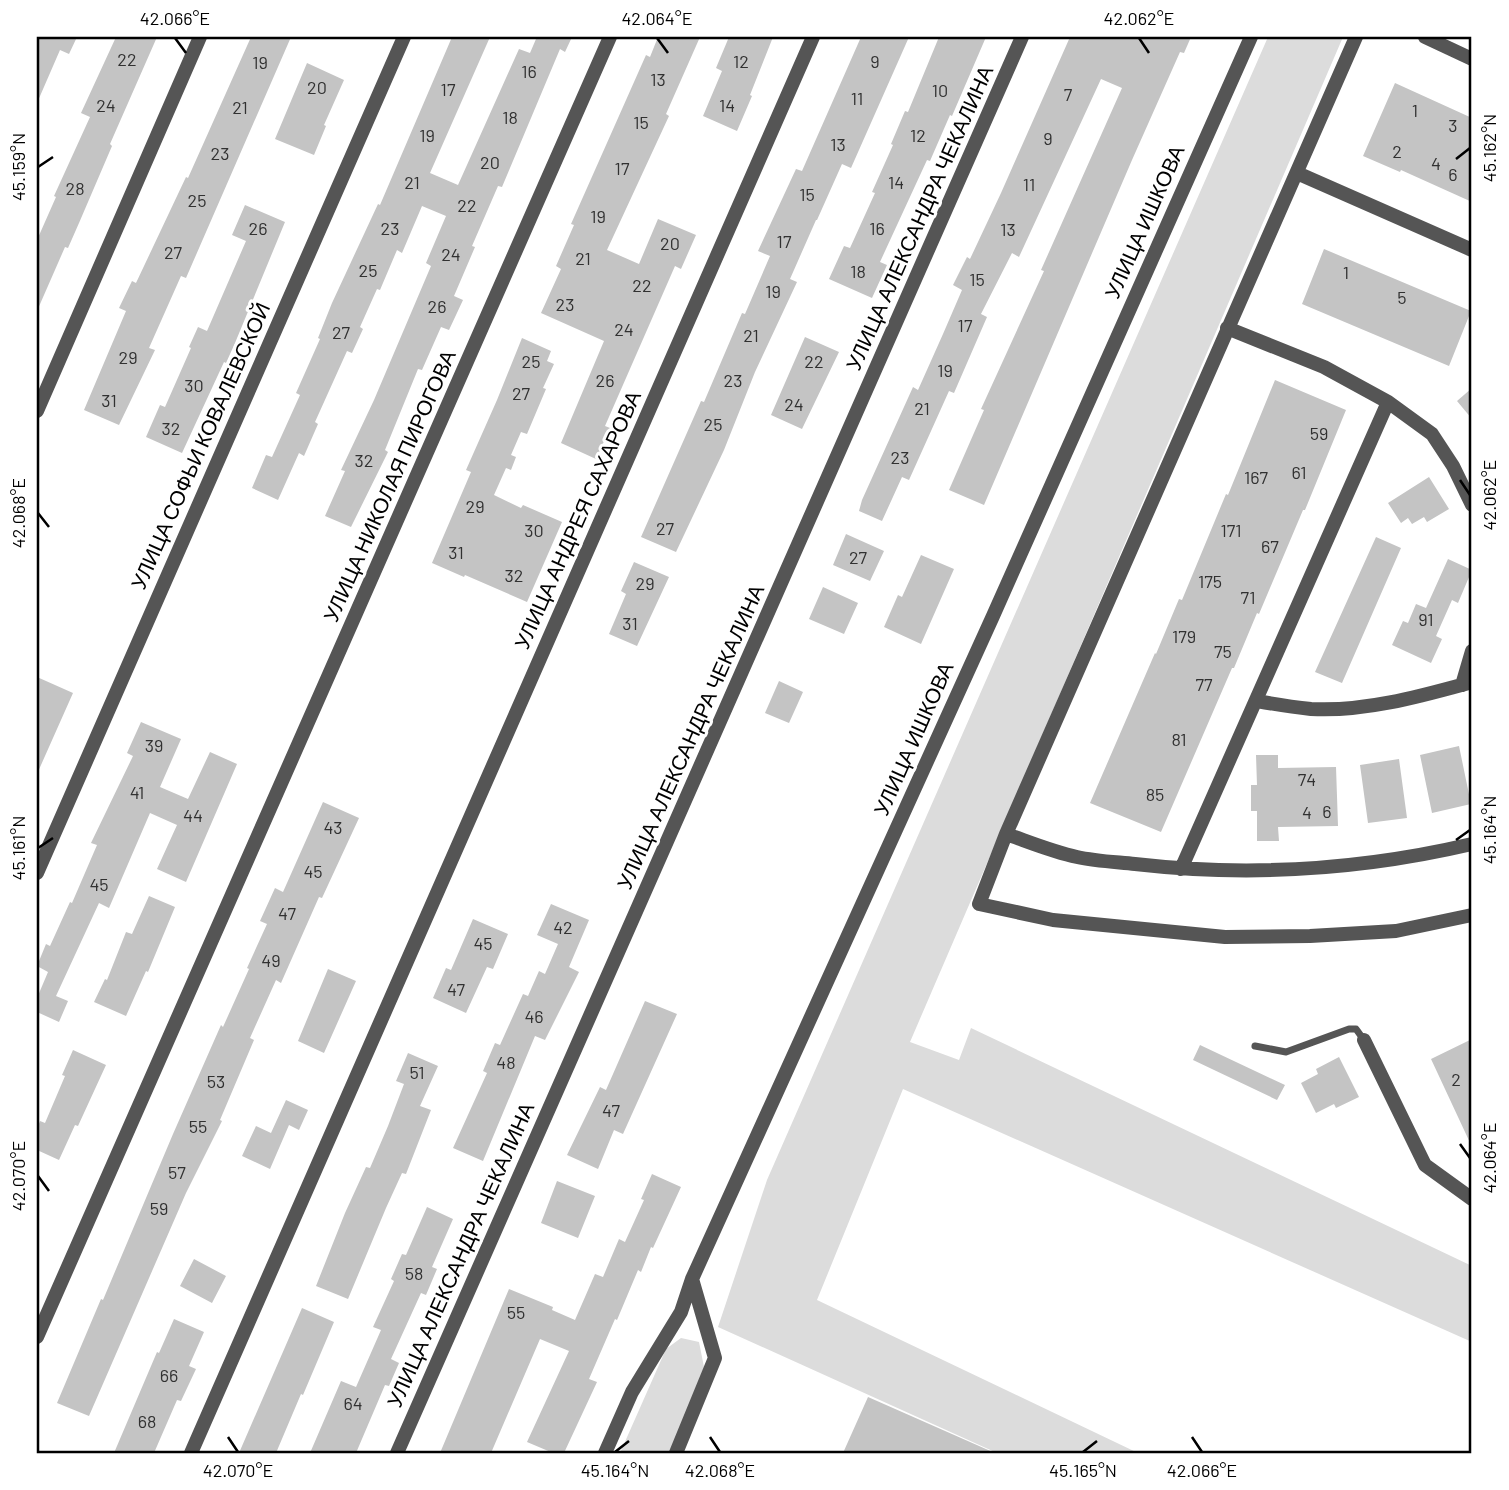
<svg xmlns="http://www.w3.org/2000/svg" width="1509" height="1490" viewBox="0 0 1509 1490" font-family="Barlow,sans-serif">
  <rect width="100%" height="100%" fill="#fff"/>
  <path fill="#dcdcdc" d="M1268,37H1343L910,1042L959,1060L971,1028L1472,1266V1342L903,1089L817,1300L1138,1453H997L718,1327L767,1180Z
    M681,1338L699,1342L704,1367L670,1453H620L666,1349Z"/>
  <path fill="#c4c4c4" d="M37,37H77L69,54L60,50L37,103Z
    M116,37H157L110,144L112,146L79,223L68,248L65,247L37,311V240L56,197L54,196L90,117L81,113Z
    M251,37H291L186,278L181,276L149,348L155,350L119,425L84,410L126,311L119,308L132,281L136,283L186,177L188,178Z
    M452,37H490L430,173L458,185L519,49L530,53L536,39L531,37H572L565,52L560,49L502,187L498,186L472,246L475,247L454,296L463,300L449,330L441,327L422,370L418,369L385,450L388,452L351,527L325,516L345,471L341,470L374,400L431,266L426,263L446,216L422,206L402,253L397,250L380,290L377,289L360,327L363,329L352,353L347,351L315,422L318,424L304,456L299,453L278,500L252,488L266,455L272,457L300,395L296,393L320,339L318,338L332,303L378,204L380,205Z
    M658,37H700L666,114L669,116L607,250L639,264L658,219L696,235L681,269L675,266L605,426L610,428L596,459L561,443L604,341L541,313L561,269L556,266L574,225L571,224L646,55L650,57Z
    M729,37H773L750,95L752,96L737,131L703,116L722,71L716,68Z
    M861,37H909L851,168L842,164L817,220H816L790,279L797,282L755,372L724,450L676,552L641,537L701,401L704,402L742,313L745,314L770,256L758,251L796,169L802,171Z
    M939,37H986L952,116L950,115L930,161L927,160L880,262L887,265L872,298L829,279L844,246L850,248L875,193L872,192L893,145L891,144L905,111L908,112Z
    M1070,37H1191L1184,53L1180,52L1132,160L984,505L949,490L984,410L981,409L1044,271L1041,270L1122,88L1101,79L1019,257L1012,253L981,314L987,317L954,393L949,391L909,480L902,477L882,521L859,511L862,500L913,387L918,390L943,334L962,290L953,285L967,257L970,259L1001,193Z
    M307,63L344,80L324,125L326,126L314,155L275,139Z
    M1395,83L1472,118V202L1401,170L1400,172L1363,156Z
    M245,205L285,222L235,343L226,363L224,362L182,453L146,437L160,405L165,407L191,348L189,347L198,327L207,331L246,241L232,235Z
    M1324,249L1471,311L1449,366L1302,304Z
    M805,337L839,352L802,429L771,415Z
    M522,338L551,351L547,361L554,364L543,388L546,389L527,434L521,432L511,455L516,457L511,470L506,468L494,495L521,508L523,505L562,522L527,602L465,575L464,577L432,563L471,472L466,470L497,400Z
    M1275,380L1346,410L1305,510H1303L1259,614L1257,613L1234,668H1232L1161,832L1090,803L1155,653L1156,654L1179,599L1182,600L1226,494L1228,495Z
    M1472,388V419L1457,401Z
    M1429,477L1449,509L1427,522L1424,517L1412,524L1408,518L1401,523L1388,503Z
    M846,534L884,551L870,581L833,565Z
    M1376,537L1401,548L1342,683L1315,672Z
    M921,555L954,569L921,644L884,627L898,595L902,597Z
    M1448,559L1472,570L1458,603L1452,600L1436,636L1442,639L1431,663L1392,645L1403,621L1408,623L1416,604L1426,608Z
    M634,562L669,577L637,646L609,634L626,594L621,591Z
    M823,587L858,603L844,634L809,619Z
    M37,677L73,693L37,774Z
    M779,681L803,692L789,723L765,713Z
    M141,722L181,739L160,787L188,799L210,752L237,764L186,882L157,869L177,825L150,813L109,908L99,903L56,996L68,1001L59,1022L37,1012V998L48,972L37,966L46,944L50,946L70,902L72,903L97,845L91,843L133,756L127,753Z
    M1459,746L1471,804L1432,813L1420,755Z
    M1256,755H1278V768L1336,767L1338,826L1278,827L1279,841H1257V811H1251V785H1257Z
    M1399,759L1407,818L1368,823L1360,765Z
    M323,802L359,818L322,898L319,897L281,983L276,980L250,1038L254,1040L220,1120L222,1121L186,1193L89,1416L57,1403L101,1299L103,1300L173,1134L221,1025L223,1027L249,969L247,968L267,924L260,921L275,888L283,892Z
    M149,896L175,907L148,972L146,971L126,1016L94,1002L105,979L107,980L126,932L132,934Z
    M551,904L589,920L569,967L579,972L545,1040L535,1036L483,1161L453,1148L487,1073L483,1071L495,1043L500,1045L523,994L528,996L539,971L545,974L558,944L537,935Z
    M473,919L508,934L493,969L487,967L466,1013L433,998L446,968L451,970Z
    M328,969L356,981L324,1053L298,1041Z
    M645,1001L677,1014L623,1134L614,1130L598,1169L567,1155L600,1087L606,1090Z
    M1472,1039V1147L1431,1059Z
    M1200,1045L1285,1085L1277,1100L1193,1060Z
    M73,1050L106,1065L78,1126L75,1125L59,1160L37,1150V1129L40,1121L45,1123L65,1076L62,1075Z
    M408,1053L438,1066L420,1106L431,1110L406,1174L402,1173L386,1208L348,1299L316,1286L345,1213L366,1167L370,1168L388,1126L404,1084L396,1081Z
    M1339,1057L1359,1097L1336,1108L1334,1104L1316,1113L1301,1083L1318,1074L1316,1069Z
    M286,1100L308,1110L299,1130L289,1125L270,1169L242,1156L256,1126L271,1133Z
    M652,1174L681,1187L653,1248L651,1247L641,1272L638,1270L617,1320L615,1319L589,1379L597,1382L564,1453H553L527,1442L569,1351L540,1339L491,1453H440L509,1289L553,1307L552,1310L575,1320L595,1274L603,1277L619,1239L625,1242L644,1200L641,1199Z
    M557,1181L595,1196L578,1238L541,1223Z
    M427,1207L453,1219L432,1267L437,1269L426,1295L421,1293L391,1359L399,1363L389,1386L385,1385L356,1453H310L341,1381L356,1387L381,1330L373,1327L394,1281L391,1279L402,1254L406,1255Z
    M194,1259L226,1276L212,1303L180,1286Z
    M302,1308L334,1322L303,1395L301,1394L276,1453H239Z
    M174,1319L204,1332L189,1366L196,1369L181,1401L177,1400L154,1453H114L157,1352L159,1353Z
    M868,1397L995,1453H843Z"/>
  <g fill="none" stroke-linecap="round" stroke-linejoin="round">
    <path stroke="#555" stroke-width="7" d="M1255,1046L1286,1052L1349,1029H1356L1364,1040"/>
    <path stroke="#555" stroke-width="14" d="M1356,37L1006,834L979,904L1053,920L1225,937L1310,936L1396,931L1472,915
      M1425,37L1472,59
      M1297,173L1472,250
      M1227,328L1324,367L1388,402L1432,434L1453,466L1472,505
      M37,411L200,37
      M1462,685L1472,651
      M1257,701C1274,704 1293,707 1311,709C1365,712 1421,696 1472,682
      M1006,834C1029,842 1053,852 1077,857C1095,861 1116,862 1135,864C1248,877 1361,870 1472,844
      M1181,869L1388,402
      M37,873L404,37
      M1364,1040L1425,1165L1472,1199
      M37,1337L610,37
      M191,1453L813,37
      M397,1453L1022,37
      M605,1453L632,1392L681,1312L692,1279L993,616L1251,37
      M676,1453L715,1358L692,1279"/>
  </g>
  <path fill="none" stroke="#000" stroke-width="2.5" d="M175,38L186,53M657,38L668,53M1139,38L1149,53M1456,159L1470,148M38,167L53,157M1460,480L1470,495M38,513L49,527M1456,840L1470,830M38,848L53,838M1460,1144L1470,1158M38,1176L49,1191M228,1437L238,1452M710,1437L720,1452M1192,1437L1202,1452M615,1452L629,1441M1083,1452L1097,1441"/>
  <g text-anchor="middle" stroke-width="6" stroke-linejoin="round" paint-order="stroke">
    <g font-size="18" fill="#313131">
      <text x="127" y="66">22</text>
      <text x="741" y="68">12</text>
      <text x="875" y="68">9</text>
      <text x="260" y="69">19</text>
      <text x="529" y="78">16</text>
      <text x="658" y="86">13</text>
      <text x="317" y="94">20</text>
      <text x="448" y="96">17</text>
      <text x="940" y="97">10</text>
      <text x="1068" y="101">7</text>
      <text x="857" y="105">11</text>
      <text x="106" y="112">24</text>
      <text x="727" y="112">14</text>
      <text x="240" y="114">21</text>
      <text x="1415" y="117">1</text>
      <text x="510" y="124">18</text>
      <text x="641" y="129">15</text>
      <text x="1453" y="132">3</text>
      <text x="427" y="142">19</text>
      <text x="918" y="142">12</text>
      <text x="1048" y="145">9</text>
      <text x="838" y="151">13</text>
      <text x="1397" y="158">2</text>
      <text x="220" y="160">23</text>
      <text x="490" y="169">20</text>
      <text x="1436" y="170">4</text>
      <text x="622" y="175">17</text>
      <text x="1453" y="181">6</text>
      <text x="412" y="189">21</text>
      <text x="896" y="189">14</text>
      <text x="1029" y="191">11</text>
      <text x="75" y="195">28</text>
      <text x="807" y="201">15</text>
      <text x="197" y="207">25</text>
      <text x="467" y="212">22</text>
      <text x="598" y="223">19</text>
      <text x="258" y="235">26</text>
      <text x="390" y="235">23</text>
      <text x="877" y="235">16</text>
      <text x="1008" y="236">13</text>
      <text x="784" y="248">17</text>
      <text x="670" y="250">20</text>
      <text x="173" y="259">27</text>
      <text x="451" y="261">24</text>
      <text x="583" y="265">21</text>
      <text x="368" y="277">25</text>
      <text x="858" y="278">18</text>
      <text x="1346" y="279">1</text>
      <text x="977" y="286">15</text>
      <text x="642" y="292">22</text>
      <text x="773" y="298">19</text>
      <text x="1402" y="304">5</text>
      <text x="565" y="311">23</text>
      <text x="437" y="313">26</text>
      <text x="965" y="332">17</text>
      <text x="624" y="336">24</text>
      <text x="341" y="339">27</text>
      <text x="751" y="342">21</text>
      <text x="128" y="364">29</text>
      <text x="531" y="368">25</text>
      <text x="814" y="368">22</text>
      <text x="945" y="377">19</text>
      <text x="605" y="387">26</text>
      <text x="733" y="387">23</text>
      <text x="194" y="392">30</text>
      <text x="521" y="400">27</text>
      <text x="109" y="407">31</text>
      <text x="794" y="411">24</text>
      <text x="922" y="415">21</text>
      <text x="713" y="431">25</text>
      <text x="171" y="435">32</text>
      <text x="1319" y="440">59</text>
      <text x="900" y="464">23</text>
      <text x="364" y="467">32</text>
      <text x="1299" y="479">61</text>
      <text x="1256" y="484">167</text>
      <text x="475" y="513">29</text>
      <text x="665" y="535">27</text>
      <text x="534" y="537">30</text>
      <text x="1231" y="537">171</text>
      <text x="1270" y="553">67</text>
      <text x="456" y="559">31</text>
      <text x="858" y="564">27</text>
      <text x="514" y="582">32</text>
      <text x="1210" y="588">175</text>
      <text x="645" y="590">29</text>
      <text x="1248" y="604">71</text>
      <text x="1426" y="626">91</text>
      <text x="630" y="630">31</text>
      <text x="1184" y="643">179</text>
      <text x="1223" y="658">75</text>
      <text x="1204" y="691">77</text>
      <text x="1179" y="746">81</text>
      <text x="154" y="752">39</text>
      <text x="1307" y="786">74</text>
      <text x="137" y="799">41</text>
      <text x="1155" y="801">85</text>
      <text x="1327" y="818">6</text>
      <text x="1307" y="819">4</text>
      <text x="193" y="822">44</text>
      <text x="333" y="834">43</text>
      <text x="313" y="878">45</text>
      <text x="99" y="891">45</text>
      <text x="287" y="920">47</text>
      <text x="563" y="934">42</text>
      <text x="483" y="950">45</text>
      <text x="271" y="967">49</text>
      <text x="456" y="996">47</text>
      <text x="534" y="1023">46</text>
      <text x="506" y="1069">48</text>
      <text x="417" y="1079">51</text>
      <text x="1456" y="1086">2</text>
      <text x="216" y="1088">53</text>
      <text x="611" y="1117">47</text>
      <text x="198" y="1133">55</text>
      <text x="177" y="1179">57</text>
      <text x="159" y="1215">59</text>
      <text x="414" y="1280">58</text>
      <text x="516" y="1319">55</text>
      <text x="169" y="1382">66</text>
      <text x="353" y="1410">64</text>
      <text x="147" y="1428">68</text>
    </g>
    <g font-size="21" fill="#000" stroke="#fff">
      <text transform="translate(920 218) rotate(-66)" y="7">УЛИЦА АЛЕКСАНДРА ЧЕКАЛИНА</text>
      <text transform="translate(1145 222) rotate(-66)" y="7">УЛИЦА ИШКОВА</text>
      <text transform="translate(201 446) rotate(-66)" y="7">УЛИЦА СОФЬИ КОВАЛЕВСКОЙ</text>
      <text transform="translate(390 486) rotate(-66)" y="7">УЛИЦА НИКОЛАЯ ПИРОГОВА</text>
      <text transform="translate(578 520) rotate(-66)" y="7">УЛИЦА АНДРЕЯ САХАРОВА</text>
      <text transform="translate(691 737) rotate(-66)" y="7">УЛИЦА АЛЕКСАНДРА ЧЕКАЛИНА</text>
      <text transform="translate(914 739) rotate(-66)" y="7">УЛИЦА ИШКОВА</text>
      <text transform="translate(461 1255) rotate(-66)" y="7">УЛИЦА АЛЕКСАНДРА ЧЕКАЛИНА</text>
    </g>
  </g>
  <rect width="1509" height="1490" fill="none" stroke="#ffffff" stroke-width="77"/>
  <rect x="38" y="38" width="1432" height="1414" fill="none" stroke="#000" stroke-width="2.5"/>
  <g font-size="18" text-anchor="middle" fill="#000">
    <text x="175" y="25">42.066°E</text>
    <text x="657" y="25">42.064°E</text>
    <text x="1139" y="25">42.062°E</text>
    <text transform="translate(1490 148) rotate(-90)" y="6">45.162°N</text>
    <text transform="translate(19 167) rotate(-90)" y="6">45.159°N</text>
    <text transform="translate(1490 495) rotate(-90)" y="6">42.062°E</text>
    <text transform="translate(19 513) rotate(-90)" y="6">42.068°E</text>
    <text transform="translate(1490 830) rotate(-90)" y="6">45.164°N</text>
    <text transform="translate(19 848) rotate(-90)" y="6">45.161°N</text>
    <text transform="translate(1490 1158) rotate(-90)" y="6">42.064°E</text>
    <text transform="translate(19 1176) rotate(-90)" y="6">42.070°E</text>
    <text x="238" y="1477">42.070°E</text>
    <text x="615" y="1477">45.164°N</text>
    <text x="720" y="1477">42.068°E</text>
    <text x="1083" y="1477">45.165°N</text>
    <text x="1202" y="1477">42.066°E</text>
  </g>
</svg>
